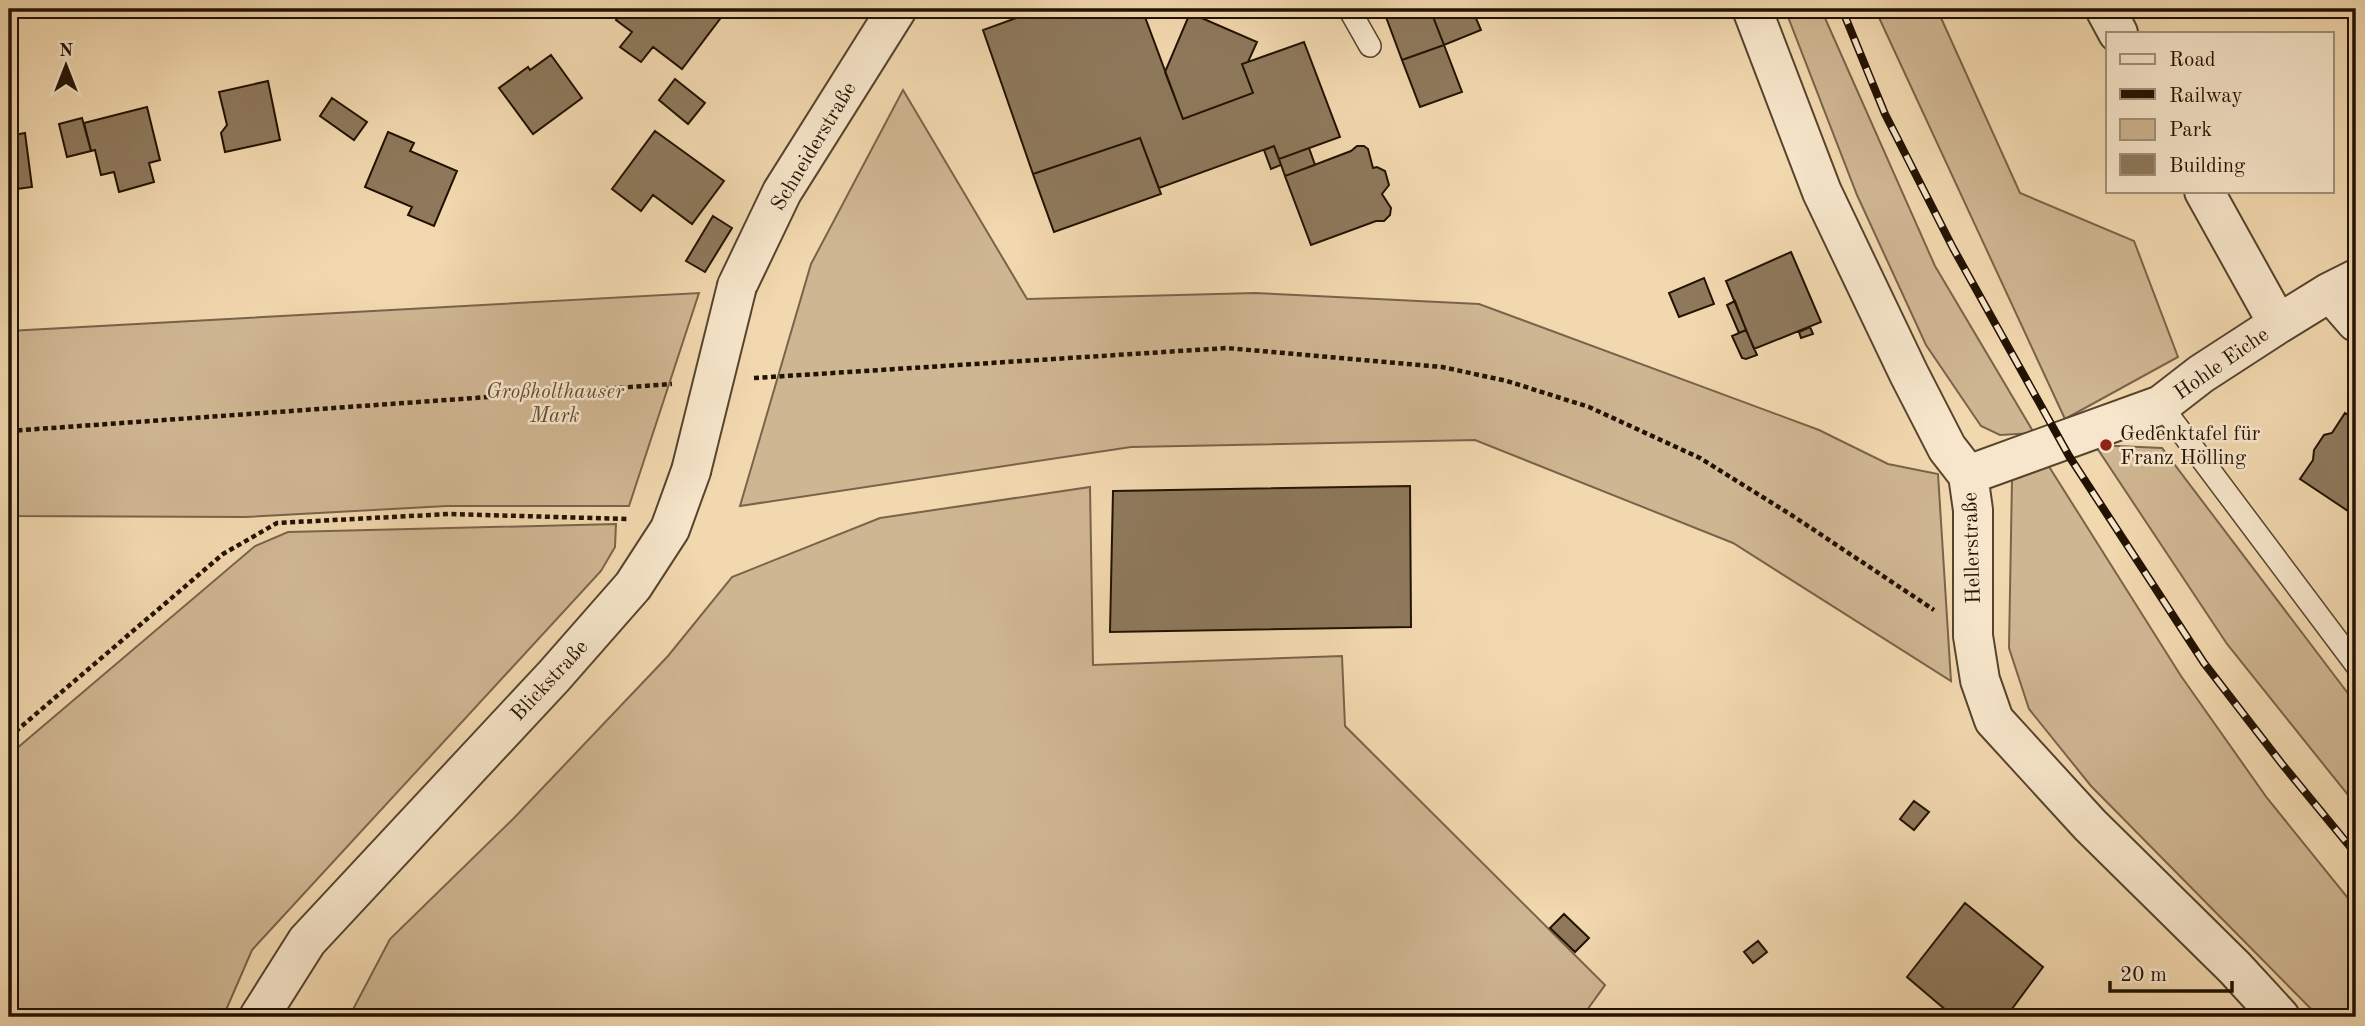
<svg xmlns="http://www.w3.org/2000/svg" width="2365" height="1026" viewBox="0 0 2365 1026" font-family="'Old Standard TT',serif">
  <rect width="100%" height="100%" fill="#f2d8af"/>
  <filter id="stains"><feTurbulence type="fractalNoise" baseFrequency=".00286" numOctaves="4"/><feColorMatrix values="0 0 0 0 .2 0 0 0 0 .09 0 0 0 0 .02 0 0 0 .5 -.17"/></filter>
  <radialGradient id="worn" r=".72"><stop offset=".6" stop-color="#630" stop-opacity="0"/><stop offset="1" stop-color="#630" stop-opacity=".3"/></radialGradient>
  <path fill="#cfb692" stroke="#78644a" stroke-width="2" d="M1785,9H1821L1935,266L2034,433L2000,435L1981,426L1926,345L1857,195Z
    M1875,9H1937L2020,193L2134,241L2178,357L2065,419Z
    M903,90L1027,299L1255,293L1479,304L1819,430L1888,464L1938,474L1951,681L1733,543L1475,440L1131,447L740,506L811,264Z
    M699,293L629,506H447L245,517L9,516V331Z
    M2095,445L2162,448L2356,704V805L2227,644Z
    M2048,465L2181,676L2267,798L2356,908V1017H2319L2091,786L2029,709L2009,648L2012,479Z
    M1090,487L1093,665L1342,656L1345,726L1605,985L1582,1017H349L390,939L514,818L668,656L732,577L880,518Z
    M616,524L615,547L601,571L252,950L223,1017H9V755L255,546L288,532Z"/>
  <path fill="#8e795c" stroke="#221202" stroke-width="2" d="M625,9H723L726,11L682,69L653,47L641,62L620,47L632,32L616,20Z
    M1041,9H1142L1183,119L1253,93L1242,64L1304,42L1340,137L1279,159L1274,146L1159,188L1140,138L1033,174L983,30Z
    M1383,9H1430L1444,45L1402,60Z
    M1430,9H1472L1481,30L1444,45Z
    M1190,13L1257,42L1248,62L1242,64L1253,93L1183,119L1165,72Z
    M1444,45L1462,92L1420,107L1402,60Z
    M551,55L582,98L533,134L499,88L528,67L530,70Z
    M675,79L705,103L688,124L659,100Z
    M268,81L280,140L225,152L221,133L227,125L219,92Z
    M332,98L367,122L354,140L320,116Z
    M147,107L160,160L149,163L154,182L119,192L114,172L101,175L95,150L91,151L84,123Z
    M82,118L91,151L67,157L59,124Z
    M655,131L724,181L692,224L653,195L641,211L612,189Z
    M388,132L414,143L410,151L457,171L434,226L408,215L412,207L365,187Z
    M25,133L32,187L9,190V136Z
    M1140,138L1161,194L1054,232L1033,174Z
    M1274,146L1281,165L1271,169L1264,150Z
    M1357,146H1364L1368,149L1373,168L1377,167L1385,171L1389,185L1382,194L1391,208L1390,215L1384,221H1376L1311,245L1285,176L1351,151Z
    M1309,148L1315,165L1285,176L1279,159Z
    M713,216L732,228L705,272L686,261Z
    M1791,252L1821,322L1754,349L1726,281Z
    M1704,278L1714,304L1679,317L1669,293Z
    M1735,301L1746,330L1739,333L1727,305Z
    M1810,327L1813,334L1801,338L1799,332Z
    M1746,330L1757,355L1746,359L1742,358L1732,336Z
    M2345,413L2356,420V499L2348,511L2300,479L2313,460L2314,450L2324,435L2332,433Z
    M1410,486L1411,627L1110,632L1113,491Z
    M1914,801L1929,812L1914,830L1900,819Z
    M1965,903L2043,967L2006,1017H1954L1907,977Z
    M1564,914L1589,938L1575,952L1550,928Z
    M1758,941L1767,952L1753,963L1744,952Z"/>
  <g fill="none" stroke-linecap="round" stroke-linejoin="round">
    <g stroke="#56442d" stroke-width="24">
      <path id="lane" d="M1349,9L1370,46
        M2161,405L2356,665"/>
    </g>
    <g stroke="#56442d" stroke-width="42">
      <path id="street" d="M1752,9L1822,192L1909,374L1947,448L1968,475L1973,510V636L1980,680L1994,720L2090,825L2235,968L2280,1017
        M2105,9L2118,33
        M2204,191L2278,324
        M737,286L782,192L897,9
        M2330,292L2356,322
        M1968,475L2161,405L2201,374L2278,324L2330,292L2356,279
        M259,1017L307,941L554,676L633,586L670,529L691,471"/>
    </g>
    <path stroke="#221202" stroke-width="4.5" stroke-dasharray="5 3.5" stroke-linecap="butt" d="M754,378L1227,348L1442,367L1507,381L1589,407L1700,458L1793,516L1934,610
      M9,431L672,384
      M9,737L223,554L277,523L449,514L628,519"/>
    <use href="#lane" stroke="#f7e6cb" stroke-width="21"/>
    <use href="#street" stroke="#f7e6cb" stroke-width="38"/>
    <g stroke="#221202" stroke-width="8">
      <path id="rail" d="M1842,9L1885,114L1953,248L2069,456L2204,663L2282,764L2356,854"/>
    </g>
    <use href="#rail" stroke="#f7e6cb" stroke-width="5" stroke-dasharray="16" stroke-linecap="butt"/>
    <g stroke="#56442d" stroke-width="42" stroke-linecap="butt">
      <path id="street-bridge" d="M691,471L737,286"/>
    </g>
    <use href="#street-bridge" stroke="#f7e6cb" stroke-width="38"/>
  </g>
  <circle fill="#8f2418" stroke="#f7e6cb" stroke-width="2.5" cx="2106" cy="445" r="7"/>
  <g text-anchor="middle" stroke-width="5" stroke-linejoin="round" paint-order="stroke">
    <g font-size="21" fill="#221202" stroke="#f7e6cb">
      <text transform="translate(813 146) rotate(-59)" y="7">Schneiderstraße</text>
      <text transform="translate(2221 363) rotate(-35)" y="7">Hohle Eiche</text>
      <text transform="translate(1971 548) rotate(-92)" y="7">Hellerstraße</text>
      <text transform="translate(549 680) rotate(-47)" y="7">Blickstraße</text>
    </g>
    <g font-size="21" font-style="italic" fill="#5f4b34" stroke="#f7e6cb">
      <text x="555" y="398">Großholthauser<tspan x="555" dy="24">Mark</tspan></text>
    </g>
    <g font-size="21" fill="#221202" stroke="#f7e6cb" text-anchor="start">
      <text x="2120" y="440">Gedenktafel für<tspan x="2120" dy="24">Franz Hölling</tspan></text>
    </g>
  </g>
  <rect width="2365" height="1026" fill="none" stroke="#f2d8af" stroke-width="35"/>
  <rect x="10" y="10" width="2344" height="1005" fill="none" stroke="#221202" stroke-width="3.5"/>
  <rect x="18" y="18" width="2330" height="991" fill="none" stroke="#221202" stroke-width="2"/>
  <rect x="2106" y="32" width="228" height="161" fill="#f7e6cb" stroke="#a2917b" stroke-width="2"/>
  <rect x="2120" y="54" width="35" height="10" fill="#f7e6cb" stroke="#a2917b" stroke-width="2"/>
  <text x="2169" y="66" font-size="21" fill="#221202">Road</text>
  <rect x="2120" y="89" width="35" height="10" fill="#221202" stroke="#a2917b" stroke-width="2"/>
  <text x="2169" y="102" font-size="21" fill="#221202">Railway</text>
  <rect x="2120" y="119" width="35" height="21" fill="#cfb692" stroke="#a2917b" stroke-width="2"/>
  <text x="2169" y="136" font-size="21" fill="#221202">Park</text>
  <rect x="2120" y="154" width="35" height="21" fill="#8e795c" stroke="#a2917b" stroke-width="2"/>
  <text x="2169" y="172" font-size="21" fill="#221202">Building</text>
  <g transform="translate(66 66)" stroke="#f7e6cb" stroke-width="5" paint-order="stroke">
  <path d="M0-5L12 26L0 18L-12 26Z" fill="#221202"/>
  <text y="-10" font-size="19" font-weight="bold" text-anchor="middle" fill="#221202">N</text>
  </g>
  <path d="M2110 981v10h122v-10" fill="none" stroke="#221202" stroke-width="3.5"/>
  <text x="2120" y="981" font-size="21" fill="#221202" stroke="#f7e6cb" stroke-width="5" paint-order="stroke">20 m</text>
  <rect width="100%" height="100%" filter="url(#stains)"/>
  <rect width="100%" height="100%" fill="url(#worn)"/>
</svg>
